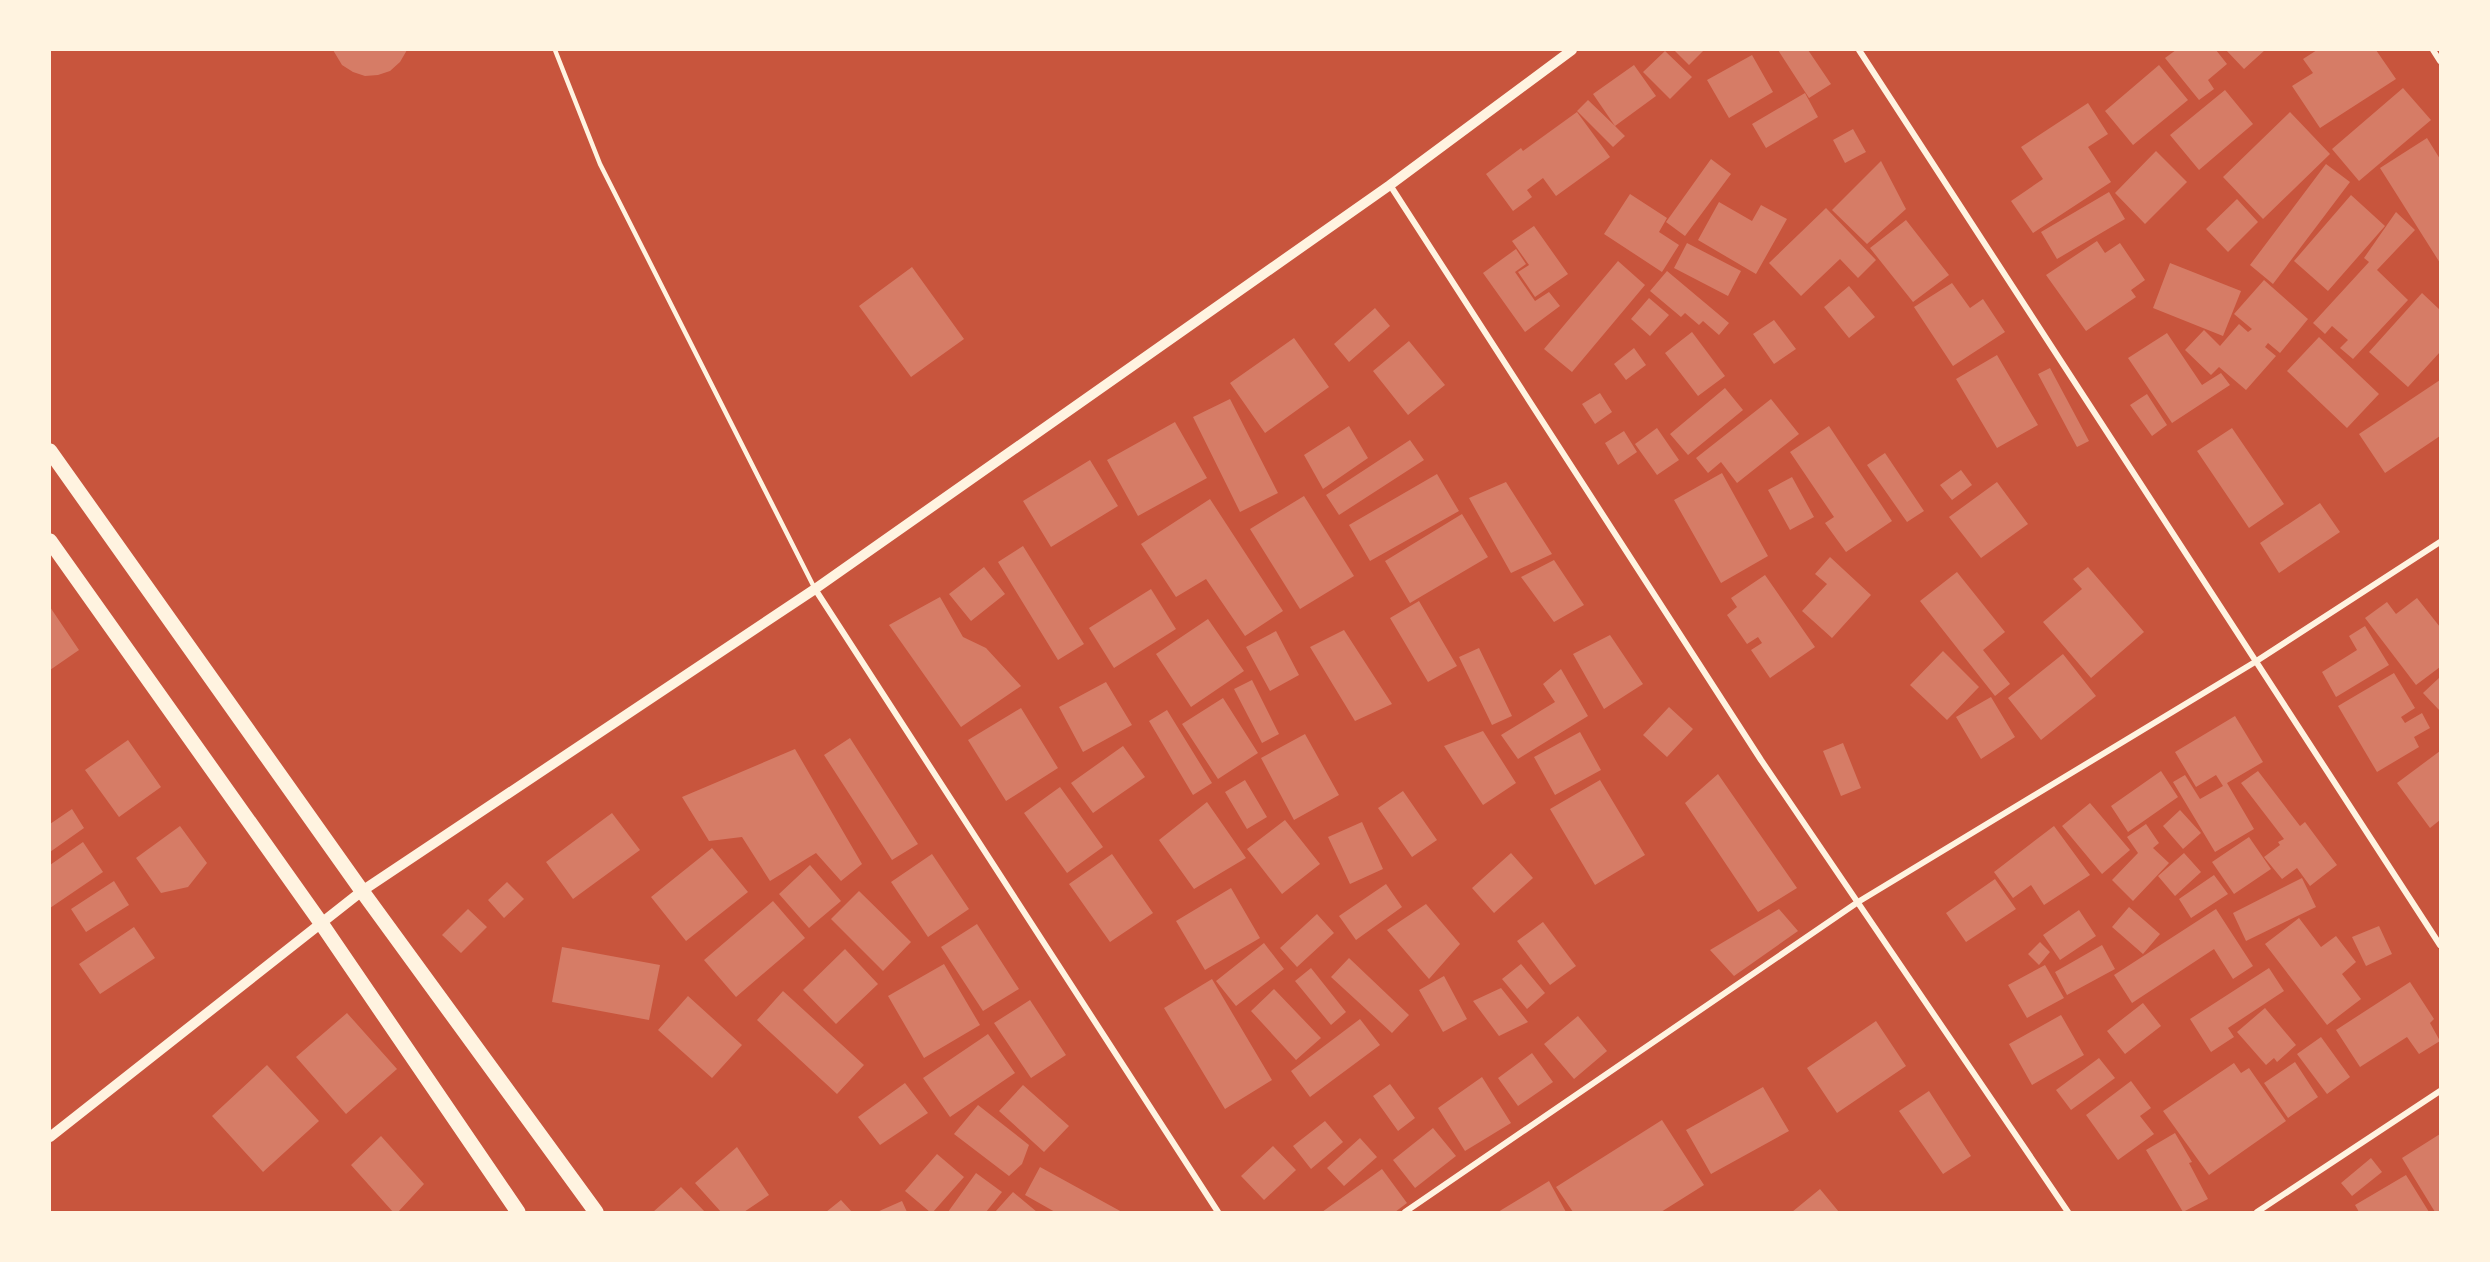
<svg xmlns="http://www.w3.org/2000/svg" width="2490" height="1262" viewBox="0 0 2490 1262" font-family="Rubik,sans-serif">
  <rect width="100%" height="100%" fill="#c8553d"/>
  <path fill="#d67c66" d="M333,50H407L400,62L390,71L378,75L365,76L353,72L342,65Z
    M1674,50H1704L1689,65Z
    M1778,50H1808L1831,84L1809,98Z
    M2176,50H2216L2227,64L2208,80L2214,89L2199,100L2165,58Z
    M2226,50H2265L2244,69Z
    M2317,50H2376L2396,79L2320,128L2292,86L2313,73L2303,59Z
    M1665,51L1692,77L1670,99L1643,72Z
    M1752,55L1773,92L1729,118L1707,80Z
    M1634,65L1656,96L1615,126L1625,136L1613,147L1577,111L1588,100L1615,126L1593,94Z
    M2159,65L2188,100L2133,145L2105,111Z
    M2403,88L2431,120L2359,181L2332,149Z
    M2225,90L2253,124L2199,170L2170,135Z
    M1805,93L1818,117L1766,148L1752,124Z
    M2088,103L2108,134L2088,147L2111,182L2033,233L2011,201L2043,179L2021,147Z
    M1577,112L1610,157L1556,196L1543,178L1527,190L1532,197L1513,211L1486,174L1521,148L1523,151Z
    M2290,112L2330,154L2263,219L2223,177Z
    M1853,129L1866,152L1845,163L1833,140Z
    M2427,138L2440,159V263L2380,168Z
    M2156,151L2187,182L2145,224L2115,193Z
    M1711,159L1731,174L1685,236L1666,222Z
    M1881,161L1906,209L1867,244L1832,210Z
    M2326,164L2350,182L2273,284L2250,265Z
    M2109,192L2125,219L2057,259L2041,232Z
    M1630,194L1667,218L1659,232L1679,245L1662,272L1604,234Z
    M2351,195L2385,226L2328,291L2294,261Z
    M2237,199L2258,222L2228,252L2206,229Z
    M1719,202L1752,221L1761,205L1787,219L1756,274L1698,240Z
    M1826,208L1876,260L1858,278L1840,259L1801,296L1769,263Z
    M2396,212L2415,230L2377,270L2408,300L2353,359L2340,348L2348,340L2332,326L2325,334L2313,323L2369,262L2364,258Z
    M1906,220L1949,275L1913,302L1870,248Z
    M1534,226L1568,274L1535,297L1518,272L1529,265L1512,241Z
    M2097,241L2105,253L2120,243L2145,280L2131,290L2136,297L2086,331L2046,275Z
    M1687,243L1741,271L1728,296L1674,268Z
    M1516,249L1526,264L1515,272L1535,301L1549,292L1560,306L1525,332L1483,273Z
    M1618,261L1645,285L1572,372L1544,349Z
    M2170,263L2241,291L2223,336L2153,308Z
    M912,267L964,339L911,377L859,306Z
    M1667,271L1729,323L1719,335L1703,321L1699,325L1685,313L1681,317L1650,291Z
    M2264,280L2308,319L2280,353L2268,343L2265,347L2276,356L2246,390L2219,367L2211,375L2185,350L2204,330L2220,346L2239,324L2248,332L2252,329L2234,314Z
    M1952,283L1970,308L1983,299L2005,332L1953,366L1914,307Z
    M1849,286L1875,317L1849,338L1824,307Z
    M2422,293L2440,310V352L2408,387L2369,352Z
    M1649,298L1669,315L1650,336L1631,319Z
    M1375,308L1390,326L1349,362L1334,344Z
    M1774,320L1796,349L1774,364L1753,334Z
    M1692,332L1725,376L1698,396L1665,353Z
    M2167,333L2202,385L2221,373L2230,385L2172,423L2128,358Z
    M2319,337L2379,394L2347,428L2287,371Z
    M1294,338L1329,387L1265,433L1230,383Z
    M1409,341L1445,385L1408,415L1373,371Z
    M1634,348L1646,365L1626,380L1614,364Z
    M1997,355L2038,425L1997,448L1956,379Z
    M2050,368L2089,441L2077,447L2038,374Z
    M2440,380V436L2385,473L2359,434Z
    M1725,388L1743,410L1688,455L1670,434Z
    M1600,393L1612,412L1595,424L1582,404Z
    M2147,394L2167,425L2152,436L2130,405Z
    M1230,399L1278,493L1240,512L1193,417Z
    M1771,399L1799,434L1737,483L1721,462L1708,473L1696,458Z
    M1175,422L1207,478L1138,516L1107,460Z
    M1349,426L1368,458L1323,489L1304,455Z
    M1829,426L1892,521L1846,552L1825,523L1834,517L1790,452Z
    M1657,428L1679,460L1657,475L1635,444Z
    M2232,428L2284,504L2249,528L2197,451Z
    M1624,431L1637,452L1618,465L1605,443Z
    M1410,440L1424,460L1339,515L1326,495Z
    M1885,453L1924,511L1907,522L1867,465Z
    M1090,460L1118,506L1051,547L1023,501Z
    M1961,470L1972,485L1952,500L1940,485Z
    M1722,473L1768,556L1721,583L1674,500Z
    M1437,474L1459,511L1370,561L1349,525Z
    M1792,477L1814,517L1790,530L1768,490Z
    M1506,482L1552,554L1511,573L1469,498Z
    M1997,482L2028,524L1981,558L1949,517Z
    M1304,496L1354,576L1300,609L1250,529Z
    M1210,499L1283,611L1245,636L1206,579L1176,597L1141,544Z
    M2320,503L2340,532L2279,573L2260,543Z
    M1462,514L1488,557L1410,603L1385,561Z
    M1023,546L1084,644L1058,660L998,562Z
    M1830,557L1871,595L1832,638L1802,611L1827,584L1815,574Z
    M1554,560L1584,605L1554,622L1521,577Z
    M984,567L1005,594L971,621L949,594Z
    M2088,567L2144,632L2091,678L2043,622L2082,589L2073,579Z
    M1957,572L2005,632L1983,650L2010,684L1995,696L1920,601Z
    M1765,575L1815,647L1770,678L1751,650L1762,643L1758,637L1747,644L1727,615L1737,607L1731,598Z
    M1151,589L1176,629L1114,668L1089,628Z
    M940,597L963,637L986,648L1021,686L961,727L889,625Z
    M2417,598L2440,627V667L2416,685L2365,618L2387,602L2396,614Z
    M1419,601L1457,666L1428,682L1390,618Z
    M50,607L79,650L50,670Z
    M1208,619L1244,671L1191,707L1156,654Z
    M2365,626L2389,665L2336,697L2322,672L2357,650L2349,636Z
    M1344,630L1392,704L1355,721L1310,647Z
    M1276,631L1299,675L1270,691L1246,647Z
    M1610,635L1643,684L1604,709L1573,654Z
    M1479,648L1512,716L1492,725L1459,657Z
    M1943,651L1979,687L1947,720L1910,685Z
    M2063,654L2096,696L2041,740L2008,698Z
    M1561,669L1588,716L1518,759L1501,735L1555,702L1543,684Z
    M2394,673L2415,708L2401,717L2405,723L2422,713L2430,728L2414,737L2419,747L2377,772L2338,706Z
    M2440,677V711L2423,693Z
    M1252,680L1279,734L1262,743L1234,689Z
    M1106,682L1132,725L1083,752L1059,707Z
    M1991,697L2015,737L1981,759L1956,717Z
    M1223,698L1258,753L1218,779L1182,724Z
    M1669,707L1693,729L1667,757L1643,735Z
    M1021,708L1058,768L1006,801L968,740Z
    M1167,710L1212,783L1193,795L1149,721Z
    M2235,716L2263,762L2227,783L2254,829L2215,852L2173,782L2185,775L2200,799L2223,786L2216,775L2196,787L2175,752Z
    M1483,731L1516,783L1483,805L1444,746Z
    M1580,732L1601,770L1555,795L1534,757Z
    M1305,734L1339,795L1294,820L1261,758Z
    M850,738L918,844L892,860L824,755Z
    M128,740L161,787L119,817L85,770Z
    M1843,743L1861,788L1841,796L1823,751Z
    M1123,746L1145,777L1093,813L1071,783Z
    M795,749L862,864L841,881L816,853L770,881L742,837L709,841L682,797Z
    M2440,751V820L2430,828L2397,783Z
    M2161,771L2178,797L2128,832L2111,806Z
    M2258,771L2300,826L2305,822L2337,865L2310,886L2297,868L2282,879L2264,857L2280,845L2278,842L2284,839L2241,783Z
    M1718,774L1797,888L1758,912L1685,803Z
    M1245,780L1267,817L1247,829L1225,792Z
    M1600,780L1645,855L1595,885L1550,809Z
    M1060,787L1103,847L1067,873L1024,813Z
    M1403,791L1437,840L1412,857L1378,808Z
    M1207,802L1246,858L1194,889L1159,840Z
    M2090,803L2130,850L2102,874L2062,826Z
    M72,809L84,828L50,852V824Z
    M2180,810L2201,833L2183,849L2163,826Z
    M612,813L640,850L573,899L546,862Z
    M1285,820L1320,864L1282,894L1247,849Z
    M1362,822L1383,869L1350,884L1328,837Z
    M2146,824L2159,843L2153,848L2169,863L2133,901L2112,880L2138,853L2127,837Z
    M180,826L207,863L188,887L161,893L136,858Z
    M2054,826L2090,875L2044,905L2031,885L2013,898L1994,872Z
    M2249,837L2271,869L2234,894L2212,862Z
    M83,842L103,872L50,908V865Z
    M712,848L748,892L686,941L651,897Z
    M1511,853L1533,878L1494,913L1472,888Z
    M2184,853L2201,872L2175,896L2158,876Z
    M932,854L969,909L928,937L891,882Z
    M1112,854L1153,913L1110,942L1069,884Z
    M810,865L841,901L809,928L779,894Z
    M2214,875L2228,894L2191,918L2179,899Z
    M2302,878L2316,907L2246,941L2233,913Z
    M1995,879L2016,909L1966,942L1946,913Z
    M114,881L129,905L86,932L71,909Z
    M507,882L524,899L504,918L488,900Z
    M1386,884L1402,907L1356,940L1339,916Z
    M1231,888L1260,938L1205,970L1176,921Z
    M859,891L911,942L883,971L831,919Z
    M773,901L805,938L736,997L704,960Z
    M1426,904L1460,944L1429,979L1387,930Z
    M2129,907L2160,934L2143,954L2112,927Z
    M468,909L487,927L461,953L442,935Z
    M1779,909L1798,931L1734,976L1710,950Z
    M2216,909L2253,966L2233,979L2214,949L2132,1003L2114,975Z
    M2079,910L2096,936L2060,960L2043,935Z
    M1317,914L1334,933L1297,967L1280,948Z
    M2299,918L2321,947L2336,936L2356,962L2342,974L2361,999L2327,1025L2265,944Z
    M1543,922L1576,966L1550,985L1517,941Z
    M977,924L1019,989L983,1011L941,947Z
    M2379,926L2392,954L2366,966L2352,937Z
    M134,927L155,958L100,994L79,964Z
    M2040,942L2050,952L2039,965L2028,954Z
    M1264,943L1284,969L1236,1006L1216,981Z
    M2102,945L2115,969L2067,995L2055,972Z
    M562,947L660,965L649,1020L552,1002Z
    M845,949L878,984L836,1024L803,990Z
    M1349,958L1409,1015L1392,1033L1331,977Z
    M944,964L980,1025L924,1058L888,996Z
    M1521,964L1545,993L1527,1009L1502,979Z
    M2045,965L2064,998L2027,1018L2008,985Z
    M1311,968L1346,1012L1331,1025L1295,981Z
    M2269,968L2284,991L2228,1028L2234,1037L2211,1052L2190,1019Z
    M1444,976L1467,1019L1443,1032L1419,990Z
    M1212,979L1272,1080L1225,1109L1164,1008Z
    M2410,982L2434,1019L2430,1023L2440,1041L2419,1054L2407,1037L2360,1067L2336,1030Z
    M1501,988L1528,1022L1499,1036L1473,1001Z
    M1274,989L1321,1038L1296,1060L1251,1011Z
    M783,991L864,1065L837,1094L757,1020Z
    M688,996L742,1045L712,1078L658,1030Z
    M1030,1000L1066,1055L1031,1078L994,1023Z
    M2143,1003L2161,1026L2125,1054L2107,1031Z
    M2265,1008L2296,1045L2277,1062L2274,1058L2266,1065L2237,1032Z
    M347,1013L397,1069L346,1114L296,1057Z
    M2061,1015L2084,1055L2032,1085L2009,1044Z
    M1578,1016L1607,1051L1574,1079L1544,1044Z
    M1360,1019L1380,1045L1310,1097L1291,1071Z
    M1876,1021L1906,1066L1837,1113L1807,1068Z
    M988,1034L1015,1073L950,1117L923,1078Z
    M2321,1037L2350,1077L2327,1094L2297,1054Z
    M1532,1053L1553,1082L1518,1106L1498,1078Z
    M2099,1058L2115,1078L2071,1110L2056,1090Z
    M2295,1062L2318,1097L2288,1118L2264,1083Z
    M2234,1063L2241,1073L2249,1068L2286,1121L2209,1175L2163,1111Z
    M267,1065L319,1121L263,1172L212,1116Z
    M1482,1077L1511,1123L1465,1151L1438,1108Z
    M2131,1081L2151,1108L2140,1116L2154,1134L2118,1160L2086,1115Z
    M905,1083L928,1113L880,1145L858,1117Z
    M1390,1084L1415,1118L1398,1131L1373,1096Z
    M1023,1085L1069,1126L1044,1152L999,1111Z
    M1763,1087L1789,1131L1711,1174L1686,1130Z
    M1929,1091L1971,1156L1943,1174L1899,1111Z
    M978,1105L1029,1145L1022,1164L1009,1176L954,1134Z
    M1662,1120L1704,1185L1661,1212H1573L1556,1187Z
    M1325,1121L1343,1142L1311,1169L1293,1146Z
    M1433,1128L1456,1156L1415,1188L1393,1160Z
    M2175,1133L2192,1162L2189,1163L2208,1199L2183,1212L2146,1150Z
    M2440,1134V1212H2435L2402,1158Z
    M381,1136L424,1184L398,1212H393L351,1165Z
    M1360,1138L1377,1157L1344,1186L1327,1168Z
    M1273,1146L1296,1170L1264,1200L1241,1176Z
    M737,1147L769,1195L744,1212H721L695,1183Z
    M937,1154L964,1177L933,1212H930L905,1191Z
    M2371,1158L2382,1172L2352,1196L2341,1183Z
    M1040,1167L1122,1212H1055L1025,1195Z
    M1382,1169L1407,1203L1395,1212H1322Z
    M976,1173L1002,1192L986,1212H948Z
    M2406,1175L2429,1212H2359L2355,1205Z
    M1549,1181L1566,1212H1498Z
    M681,1187L705,1212H653Z
    M1820,1189L1839,1212H1792Z
    M1013,1192L1037,1212H995Z
    M841,1200L852,1212H826Z
    M902,1201L907,1212H877Z"/>
  <g fill="none" stroke-linecap="round" stroke-linejoin="round">
    <path stroke="#fff3e0" stroke-width="4.5" d="M555,50L600,164L815,589"/>
    <path stroke="#fff3e0" stroke-width="6" d="M1859,50L2440,945
      M2433,50L2440,61
      M1390,185L1761,760L2068,1212
      M815,589L1218,1212
      M1405,1212L1858,902L2255,662L2440,542
      M2257,1212L2440,1091"/>
    <path stroke="#fff3e0" stroke-width="10" d="M50,1137L362,891L815,589L1390,185L1572,50"/>
    <path stroke="#fff3e0" stroke-width="15" d="M50,451L362,891L596,1212
      M50,541L321,923L518,1212"/>
  </g>
  <rect width="2490" height="1262" fill="none" stroke="#fff3e0" stroke-width="102"/>
</svg>
